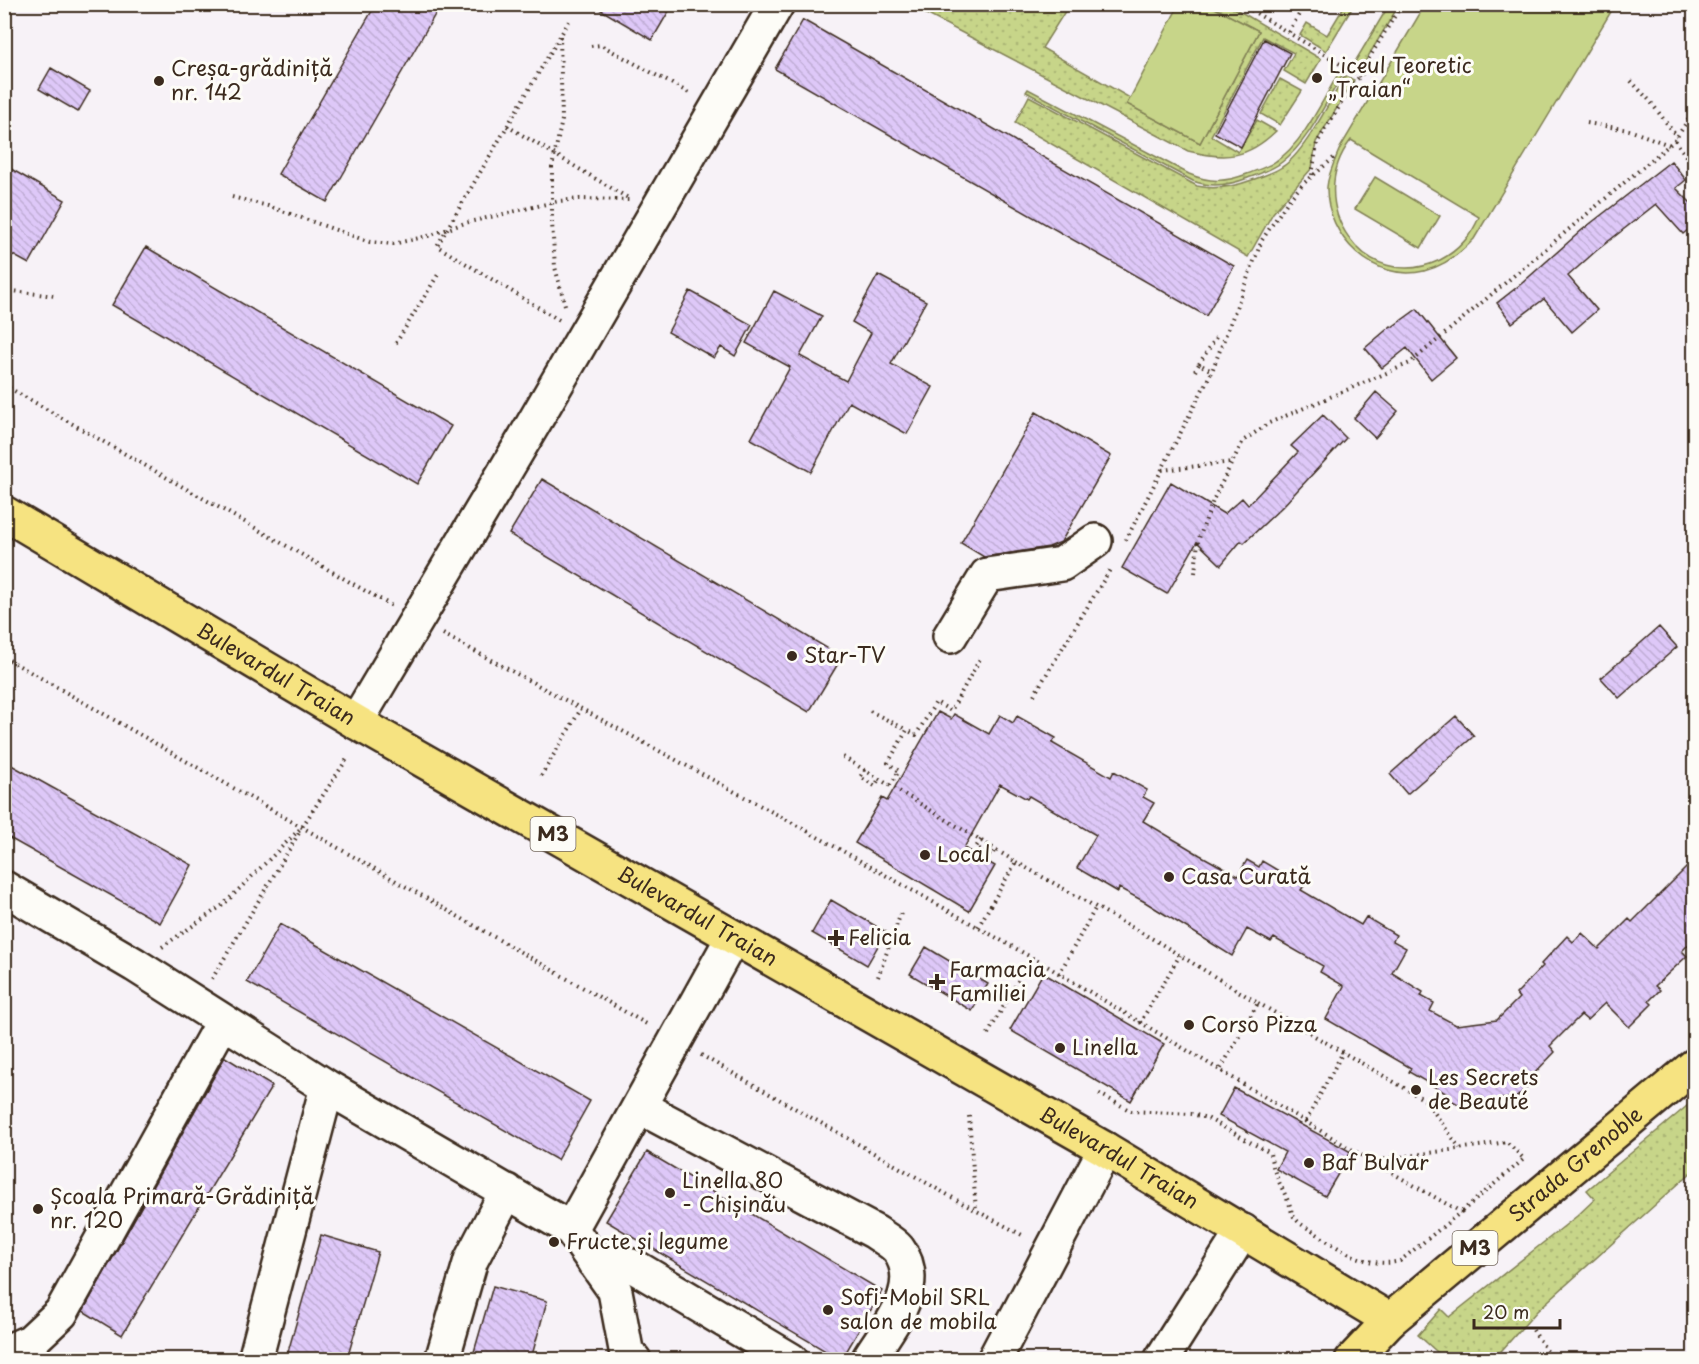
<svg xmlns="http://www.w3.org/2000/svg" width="1699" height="1364" viewBox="0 0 1699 1364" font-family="'Playpen Sans',sans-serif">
  <defs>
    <pattern id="garden-dots" width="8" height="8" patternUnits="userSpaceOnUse" patternTransform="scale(1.5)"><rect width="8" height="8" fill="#c7d589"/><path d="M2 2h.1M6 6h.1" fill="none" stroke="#acb776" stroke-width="1.8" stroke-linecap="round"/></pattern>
    <pattern id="building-back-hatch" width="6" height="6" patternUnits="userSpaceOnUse" patternTransform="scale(1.5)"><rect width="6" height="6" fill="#dec8f8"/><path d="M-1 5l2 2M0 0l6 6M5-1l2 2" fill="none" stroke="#bfacd4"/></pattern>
  </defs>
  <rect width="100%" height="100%" fill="#f7f2f7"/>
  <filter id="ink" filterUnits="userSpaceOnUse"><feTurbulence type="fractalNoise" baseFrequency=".0167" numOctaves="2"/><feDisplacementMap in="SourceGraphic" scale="12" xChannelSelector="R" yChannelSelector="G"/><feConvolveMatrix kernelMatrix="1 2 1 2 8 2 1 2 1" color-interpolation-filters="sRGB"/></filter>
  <g filter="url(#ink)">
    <path fill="url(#garden-dots)" stroke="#818054" stroke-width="1.5" d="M909,5H1069L1042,48L1130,98L1127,104L1200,143L1259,31L1209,5H1229L1321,59L1306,84L1284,71L1294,53L1263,37L1211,136L1238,152L1257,120L1276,131C1247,159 1225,160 1188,151Z
      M1345,5H1354L1326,51L1300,35L1307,23L1327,35Z
      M1389,5H1399L1360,70L1353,65Z
      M1340,71L1343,74C1325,103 1309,141 1282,162C1272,170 1259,174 1248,178C1230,185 1211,188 1193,181L1026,92L1028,89L1189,174C1210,183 1226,182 1247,174C1257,170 1268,167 1276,161C1303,144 1323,99 1340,71Z
      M1345,76L1354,80L1316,142L1312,168L1273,213L1248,257L1015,123L1029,96L1197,186C1216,190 1233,187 1252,180C1262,176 1273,173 1282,167C1305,153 1330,100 1345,76Z
      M1280,79L1302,91L1280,125L1261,114Z
      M1694,1100V1170L1537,1311L1494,1359H1445L1418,1335L1441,1309L1449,1317L1577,1216L1595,1199L1587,1190Z"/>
    <path fill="#c7d589" stroke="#818054" stroke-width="1.5" fill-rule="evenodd" d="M1179,5H1209L1259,31L1200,143L1127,104Z
      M1425,5H1615L1474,239C1460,254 1444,266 1424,271C1374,283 1326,237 1327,187C1328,174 1335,160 1340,148ZM1351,140L1479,217C1472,235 1458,251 1440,260C1364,296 1302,203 1351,140Z
      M1375,177L1440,216L1421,248L1355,209Z"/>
    <path fill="url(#building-back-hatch)" stroke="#3b2a1e" stroke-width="1.5" d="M376,4H441L327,202L278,174Z
      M591,4H673L652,40Z
      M803,20L1234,266L1206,316L775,69Z
      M1264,39L1290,53L1241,147L1215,133Z
      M51,68L90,91L78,112L39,89Z
      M1671,161L1686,180L1676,188L1695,207V224L1683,234L1656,204L1596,251L1568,276L1597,310L1572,332L1544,299L1512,323L1497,303L1521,284L1582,230Z
      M4,165L65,200L29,264L4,250Z
      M146,247L451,426L417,484L112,305Z
      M878,275L926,301L891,364L933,387L907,434L849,402L811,472L751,439L790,367L746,343L774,291L822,316L800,356L846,381L871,333L852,322Z
      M690,291L752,325L735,356L721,347L714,358L668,332Z
      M1417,309L1456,358L1431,379L1407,348L1382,368L1365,348L1391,326L1392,327Z
      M1376,392L1398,411L1375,438L1354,418Z
      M1036,412L1111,456L1061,542L1049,547L984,557L961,543Z
      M1323,415L1346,438L1283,506L1244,543L1241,541L1221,565L1197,542L1167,594L1122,568L1171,482L1224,514L1242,498L1248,505L1298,452L1291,446Z
      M542,479L842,657L809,712L509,534Z
      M1659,627L1677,647L1619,698L1601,678Z
      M938,712L951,719L954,714L989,734L1000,715L1013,723L1017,716L1056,738L1052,743L1111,777L1114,771L1147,790L1143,797L1154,803L1143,821L1200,855L1238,876L1247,860L1259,867L1262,861L1304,886L1301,890L1361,925L1366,917L1396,935L1393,941L1406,948L1392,973L1423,992L1421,996L1434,1003L1430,1011L1456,1025L1497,1020L1519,998L1516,994L1543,966L1541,964L1567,936L1573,942L1582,933L1599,949L1629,919L1632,922L1695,859V938L1682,951L1687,956L1655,986L1660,990L1649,1001L1652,1004L1629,1027L1605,1003L1587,1020L1581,1015L1550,1046L1555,1052L1525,1083L1528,1086L1517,1097L1460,1105L1447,1098L1449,1095L1409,1072L1411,1068L1326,1019L1344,986L1320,972L1323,966L1274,938L1271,942L1247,929L1232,956L1145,902L1119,888L1118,892L1077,868L1096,835L1029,796L1027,799L1000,784L964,848L995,866L969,911L855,843L882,798L887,801Z
      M1456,716L1474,736L1407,794L1390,774Z
      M4,761L192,865L160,923L4,835Z
      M831,900L886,932L867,965L812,933Z
      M280,924L590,1101L557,1160L247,982Z
      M926,947L988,984L972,1011L910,974Z
      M1043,973L1164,1044L1131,1101L1010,1030Z
      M225,1057L272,1086L122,1335L83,1311Z
      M1234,1088L1351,1152L1325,1196L1276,1169L1285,1152L1219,1116Z
      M647,1152L882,1291L842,1359H839L606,1221Z
      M321,1235L378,1252L347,1359H286Z
      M493,1286L547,1301L531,1359H472Z"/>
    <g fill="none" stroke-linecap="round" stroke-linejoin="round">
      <g stroke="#3b2a1e" stroke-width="38">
        <path id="minor" d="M950,636L987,575L1062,564L1095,541
          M356,722L532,426L777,4
          M4,888L135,965L327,1087L571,1229L615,1291L627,1355L634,1360
          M640,1107L875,1232C882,1237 892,1242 898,1249C926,1286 888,1327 868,1360
          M571,1229L733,937
          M594,1262H618L635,1267L791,1360
          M4,1353L31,1341L61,1313L223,1021
          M255,1360L327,1087
          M442,1360L471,1260L507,1191
          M994,1360L1105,1149
          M1161,1360L1243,1231"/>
      </g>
      <g stroke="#3b2a1e" stroke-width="38">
        <path id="major" d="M1352,1360L1390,1320"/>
      </g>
      <g stroke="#3b2a1e" stroke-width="38">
        <g id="highway">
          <path id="s1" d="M4,513L356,722L1105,1149L1390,1320L1694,1066"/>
        </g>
      </g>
      <path stroke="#3b2a1e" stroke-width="4" stroke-dasharray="1.5 4.5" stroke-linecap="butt" d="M1241,4L1360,76
        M1289,32L1305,4
        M560,36L562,120L552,167V223L555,267L565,305
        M591,46L601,45L689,93
        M1631,81L1650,101L1677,137
        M1587,123L1629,130L1669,145
        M507,126L628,198
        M1675,140L1694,168
        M1312,175L1317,143L1353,84L1362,74L1363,68L1402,4
        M232,197L268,206L370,242L393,244L428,236L465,223L559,201L580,199L629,200
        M4,290L55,296
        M559,320L437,246L569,21
        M396,343L439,273
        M1199,364L1217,336
        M1195,371L1199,364L1212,371
        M4,385L392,606
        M1162,470L1233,462
        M1126,540L1212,371L1262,240L1288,201L1303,184L1336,156
        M1195,573L1198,541L1214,498L1243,441L1269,423L1410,363L1675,140L1694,111
        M443,634L800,827L1045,965L1371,1161L1461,1212L1400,1261C1367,1269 1341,1250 1314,1232C1308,1228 1299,1224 1295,1218C1291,1214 1291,1206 1288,1201C1280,1183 1273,1173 1270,1153L1207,1118L1192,1114L1131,1111L1098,1093
        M4,657L650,1026
        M1034,695L1111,568
        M870,711L907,730
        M843,757L1016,862L978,927
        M865,770L860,777L875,786L879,779
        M541,776L581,709
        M890,785L899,771L888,763L907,730L916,735L936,702L951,711L981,657
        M981,840L976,847L991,856L995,850
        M1016,862L1158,942L1258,1003L1220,1070
        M162,947L223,905L302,827L347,759
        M1059,974L1096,907
        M878,977L901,913
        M212,979L299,833
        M1258,1003L1425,1100L1460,1148
        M1140,1023L1180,955
        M988,1034L1031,958
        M701,1055L962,1203L1024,1236
        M969,1116L976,1211
        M1306,1121L1343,1052
        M1372,1161L1507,1142L1524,1159L1461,1212
        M1533,1330L1553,1360"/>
      <use href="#minor" stroke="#fdfcf7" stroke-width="33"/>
      <use href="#major" stroke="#f6e381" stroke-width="33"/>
      <use href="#highway" stroke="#f6e381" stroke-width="33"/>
    </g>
  </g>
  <g fill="#3b2a1e" stroke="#fdfcf7" stroke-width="2">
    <circle cx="1317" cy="78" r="6"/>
    <circle cx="159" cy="81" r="6"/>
    <circle cx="792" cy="656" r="6"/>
    <circle cx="925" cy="855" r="6"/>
    <circle cx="1169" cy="877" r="6"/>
    <path d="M833 929h6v6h6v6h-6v6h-6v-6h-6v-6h6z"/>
    <path d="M934 973h6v6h6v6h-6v6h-6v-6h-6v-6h6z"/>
    <circle cx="1189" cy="1025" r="6"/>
    <circle cx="1060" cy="1048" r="6"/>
    <circle cx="1416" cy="1090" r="6"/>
    <circle cx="1309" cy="1163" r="6"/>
    <circle cx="670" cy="1193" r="6"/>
    <circle cx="38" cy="1209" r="6"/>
    <circle cx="554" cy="1242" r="6"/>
    <circle cx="828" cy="1310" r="6"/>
  </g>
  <g text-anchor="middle" stroke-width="6" stroke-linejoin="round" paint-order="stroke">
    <g fill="#fdfcf7" stroke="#75695f" stroke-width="1.5">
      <rect x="530.5" y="817" width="45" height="34" rx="4.5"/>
      <rect x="1452.5" y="1231" width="45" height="34" rx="4.5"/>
    </g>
    <g font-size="20" font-weight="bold" fill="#3b2a1e">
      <text x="553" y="841">M3</text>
      <text x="1475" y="1255">M3</text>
    </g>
    <g font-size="21" fill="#3b2a1e" stroke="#fdfcf7" text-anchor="start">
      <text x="1329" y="73">Liceul Teoretic<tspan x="1329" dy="24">„Traian“</tspan></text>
      <text x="171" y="76">Creșa-grădiniță<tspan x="171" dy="24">nr. 142</tspan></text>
      <text x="804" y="663">Star-TV</text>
      <text x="937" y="862">Local</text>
      <text x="1181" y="884">Casa Curată</text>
      <text x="848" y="945">Felicia</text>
      <text x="949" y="977">Farmacia<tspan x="949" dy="24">Familiei</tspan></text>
      <text x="1201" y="1032">Corso Pizza</text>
      <text x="1072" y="1055">Linella</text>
      <text x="1428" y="1085">Les Secrets<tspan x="1428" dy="24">de Beauté</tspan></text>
      <text x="1321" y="1170">Baf Bulvar</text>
      <text x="682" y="1188">Linella 80<tspan x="682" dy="24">- Chișinău</tspan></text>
      <text x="50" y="1204">Școala Primară-Grădiniță<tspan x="50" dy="24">nr. 120</tspan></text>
      <text x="566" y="1249">Fructe și legume</text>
      <text x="840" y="1305">Sofi-Mobil SRL<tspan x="840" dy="24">salon de mobila</tspan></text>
    </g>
    <g font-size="21" fill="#3b2a1e" stroke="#fdfcf7">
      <text dy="7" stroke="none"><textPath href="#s1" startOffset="316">Bulevardul Traian</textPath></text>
      <text dy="7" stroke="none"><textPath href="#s1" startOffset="802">Bulevardul Traian</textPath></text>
      <text dy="7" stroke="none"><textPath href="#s1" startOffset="1288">Bulevardul Traian</textPath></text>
      <text dy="7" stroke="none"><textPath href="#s1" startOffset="1846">Strada Grenoble</textPath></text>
    </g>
  </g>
  <rect width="1699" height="1364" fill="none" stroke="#fdfcf7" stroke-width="24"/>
  <rect x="12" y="12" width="1675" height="1340" fill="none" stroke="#3b2a1e" stroke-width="2" filter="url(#ink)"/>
  <path d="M1474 1319v9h86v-9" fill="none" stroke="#3b2a1e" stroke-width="3"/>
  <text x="1483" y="1319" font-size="18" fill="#3b2a1e" stroke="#fdfcf7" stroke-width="4.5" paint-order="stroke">20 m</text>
</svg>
